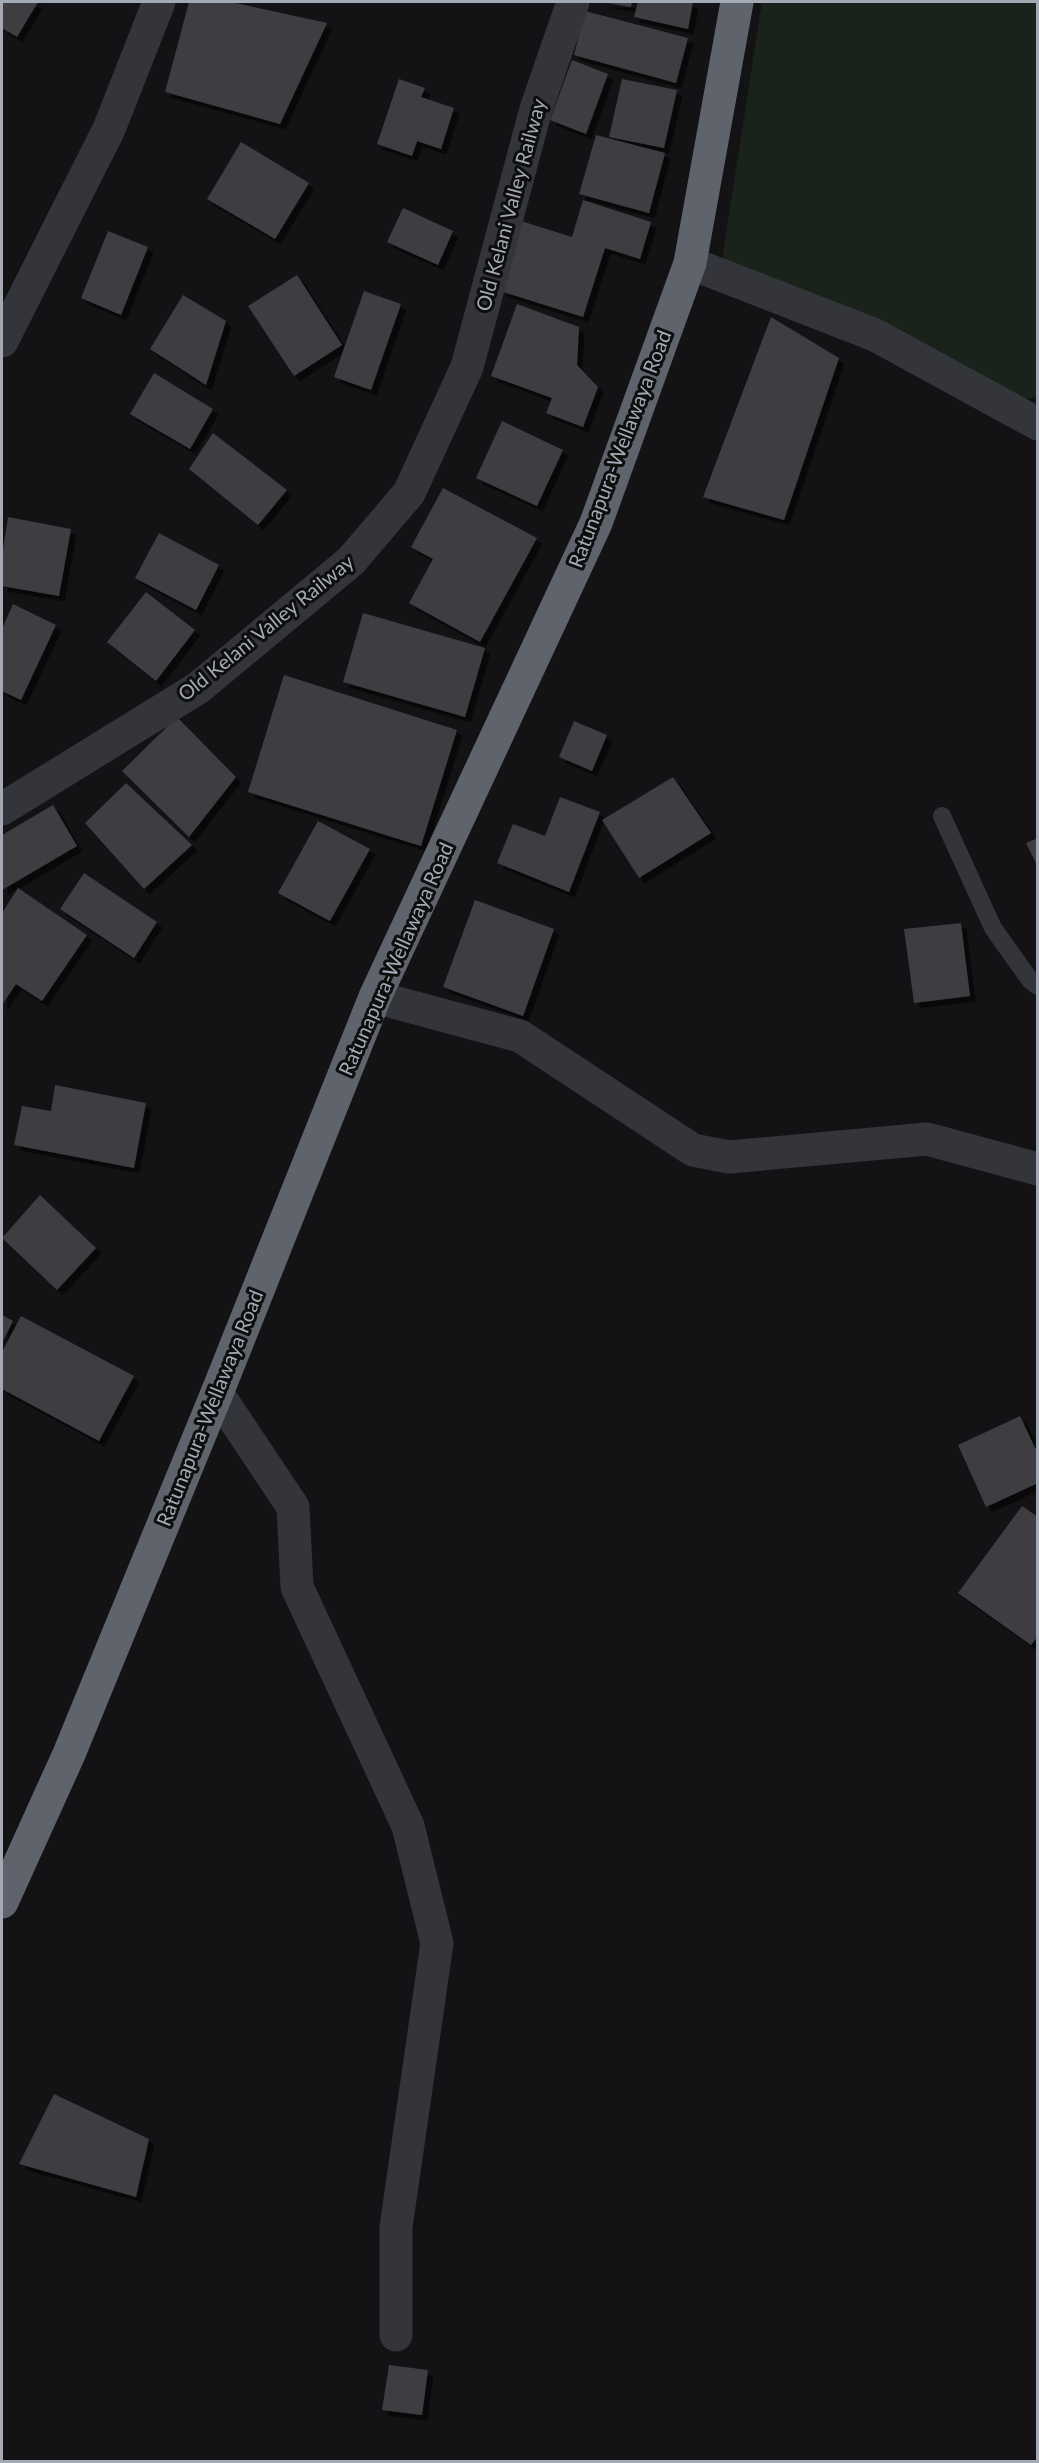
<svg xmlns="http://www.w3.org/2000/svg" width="1039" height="2463" viewBox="0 0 1039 2463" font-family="Lato,sans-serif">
  <defs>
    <filter id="shadow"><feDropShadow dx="5.5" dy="5.5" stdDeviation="0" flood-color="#0009"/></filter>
  </defs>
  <rect width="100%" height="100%" fill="#131315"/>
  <path fill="#1a231b" d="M762,2H1037V396L1021,401L729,279L723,253Z"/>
  <path fill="#3c3e42" filter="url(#shadow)" d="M2,2H38L17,37L2,28Z
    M189,2H231L327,23L280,124L165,92Z
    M602,2H632L631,7Z
    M638,2H693L688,29L634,17Z
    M585,11L688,38L676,83L574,55Z
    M572,60L608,74L586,134L550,120Z
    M399,79L425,88L421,97L454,108L441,149L417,141L412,156L377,144Z
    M622,79L677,90L664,148L609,137Z
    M596,135L665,153L649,213L579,194Z
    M241,142L309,183L275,239L207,199Z
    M583,200L651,222L640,259L605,248L583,317L500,291L521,221L572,237Z
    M403,208L453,231L438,265L387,242Z
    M108,231L148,247L121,315L81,298Z
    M297,275L342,345L294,376L248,306Z
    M364,291L401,304L371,390L334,377Z
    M183,295L226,321L206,385L150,349Z
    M517,304L579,327L577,365L598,387L583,427L546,413L552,398L491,376Z
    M771,317L839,358L784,520L703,497Z
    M154,373L213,409L190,449L130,414Z
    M502,421L563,450L537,506L476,478Z
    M213,433L287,490L258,525L189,469Z
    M443,488L537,538L480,642L409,603L433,559L411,547Z
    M8,517L71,529L59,596L2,586V556Z
    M159,533L219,565L196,610L135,578Z
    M146,592L195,630L156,681L107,642Z
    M13,604L56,625L21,700L2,691V629Z
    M363,613L485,648L465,717L343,682Z
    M284,675L457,730L421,846L248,792Z
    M177,717L236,777L189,837L122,771Z
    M574,721L607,735L592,771L559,757Z
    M673,777L711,833L639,878L602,820Z
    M126,783L192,845L144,889L85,823Z
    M560,797L600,812L569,892L497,863L513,824L545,836Z
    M53,805L77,846L2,890V835Z
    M318,821L370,849L330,921L278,893Z
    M1038,838V867L1026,843Z
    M84,873L157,922L134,958L60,909Z
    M18,888L87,935L42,1001L16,984L2,1005V913Z
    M475,900L554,929L523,1016L443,987Z
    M961,923L970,996L914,1003L904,929Z
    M55,1085L146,1103L134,1168L14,1145L22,1106L51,1111Z
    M40,1195L96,1248L57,1290L2,1238Z
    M2,1315L13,1321L2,1343Z
    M21,1316L134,1376L99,1441L2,1389V1352Z
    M1020,1416L1038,1454V1483L986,1507L958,1445Z
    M1022,1506L1038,1517V1636L1031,1645L958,1593Z
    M54,2094L149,2139L136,2197L19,2164Z
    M389,2365L428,2370L422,2415L382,2410Z"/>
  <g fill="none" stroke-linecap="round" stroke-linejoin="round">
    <path stroke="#33353a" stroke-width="18" d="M942,816L993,928L1030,980L1038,986"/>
    <path stroke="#33353a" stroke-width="33" d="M690,263L875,335L1038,424
      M2,341L109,129L159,2
      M2,809L198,688L351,561L409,493L467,367L536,109L573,2
      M375,997L520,1036L693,1150L729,1157L927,1139L1038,1169
      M217,1393L293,1507L297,1587L408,1826L437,1943L396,2227V2335"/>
    <path stroke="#5f636b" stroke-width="33" d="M2,1902L69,1754L217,1393L375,997L596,523L690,263L737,2"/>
  </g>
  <g text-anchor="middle" stroke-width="6" stroke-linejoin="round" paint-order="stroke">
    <g font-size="20" fill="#a3aab6" stroke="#0e0e0f">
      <text transform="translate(511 205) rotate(-75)" y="7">Old Kelani Valley Railway</text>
      <text transform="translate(620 449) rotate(-69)" y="7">Ratunapura-Wellawaya Road</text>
      <text transform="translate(266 628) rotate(-39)" y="7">Old Kelani Valley Railway</text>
      <text transform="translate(396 959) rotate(-66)" y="7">Ratunapura-Wellawaya Road</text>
      <text transform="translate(210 1408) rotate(-68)" y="7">Ratunapura-Wellawaya Road</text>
    </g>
  </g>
  <rect width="1039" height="2463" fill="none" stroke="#a3aab6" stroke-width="6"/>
</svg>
